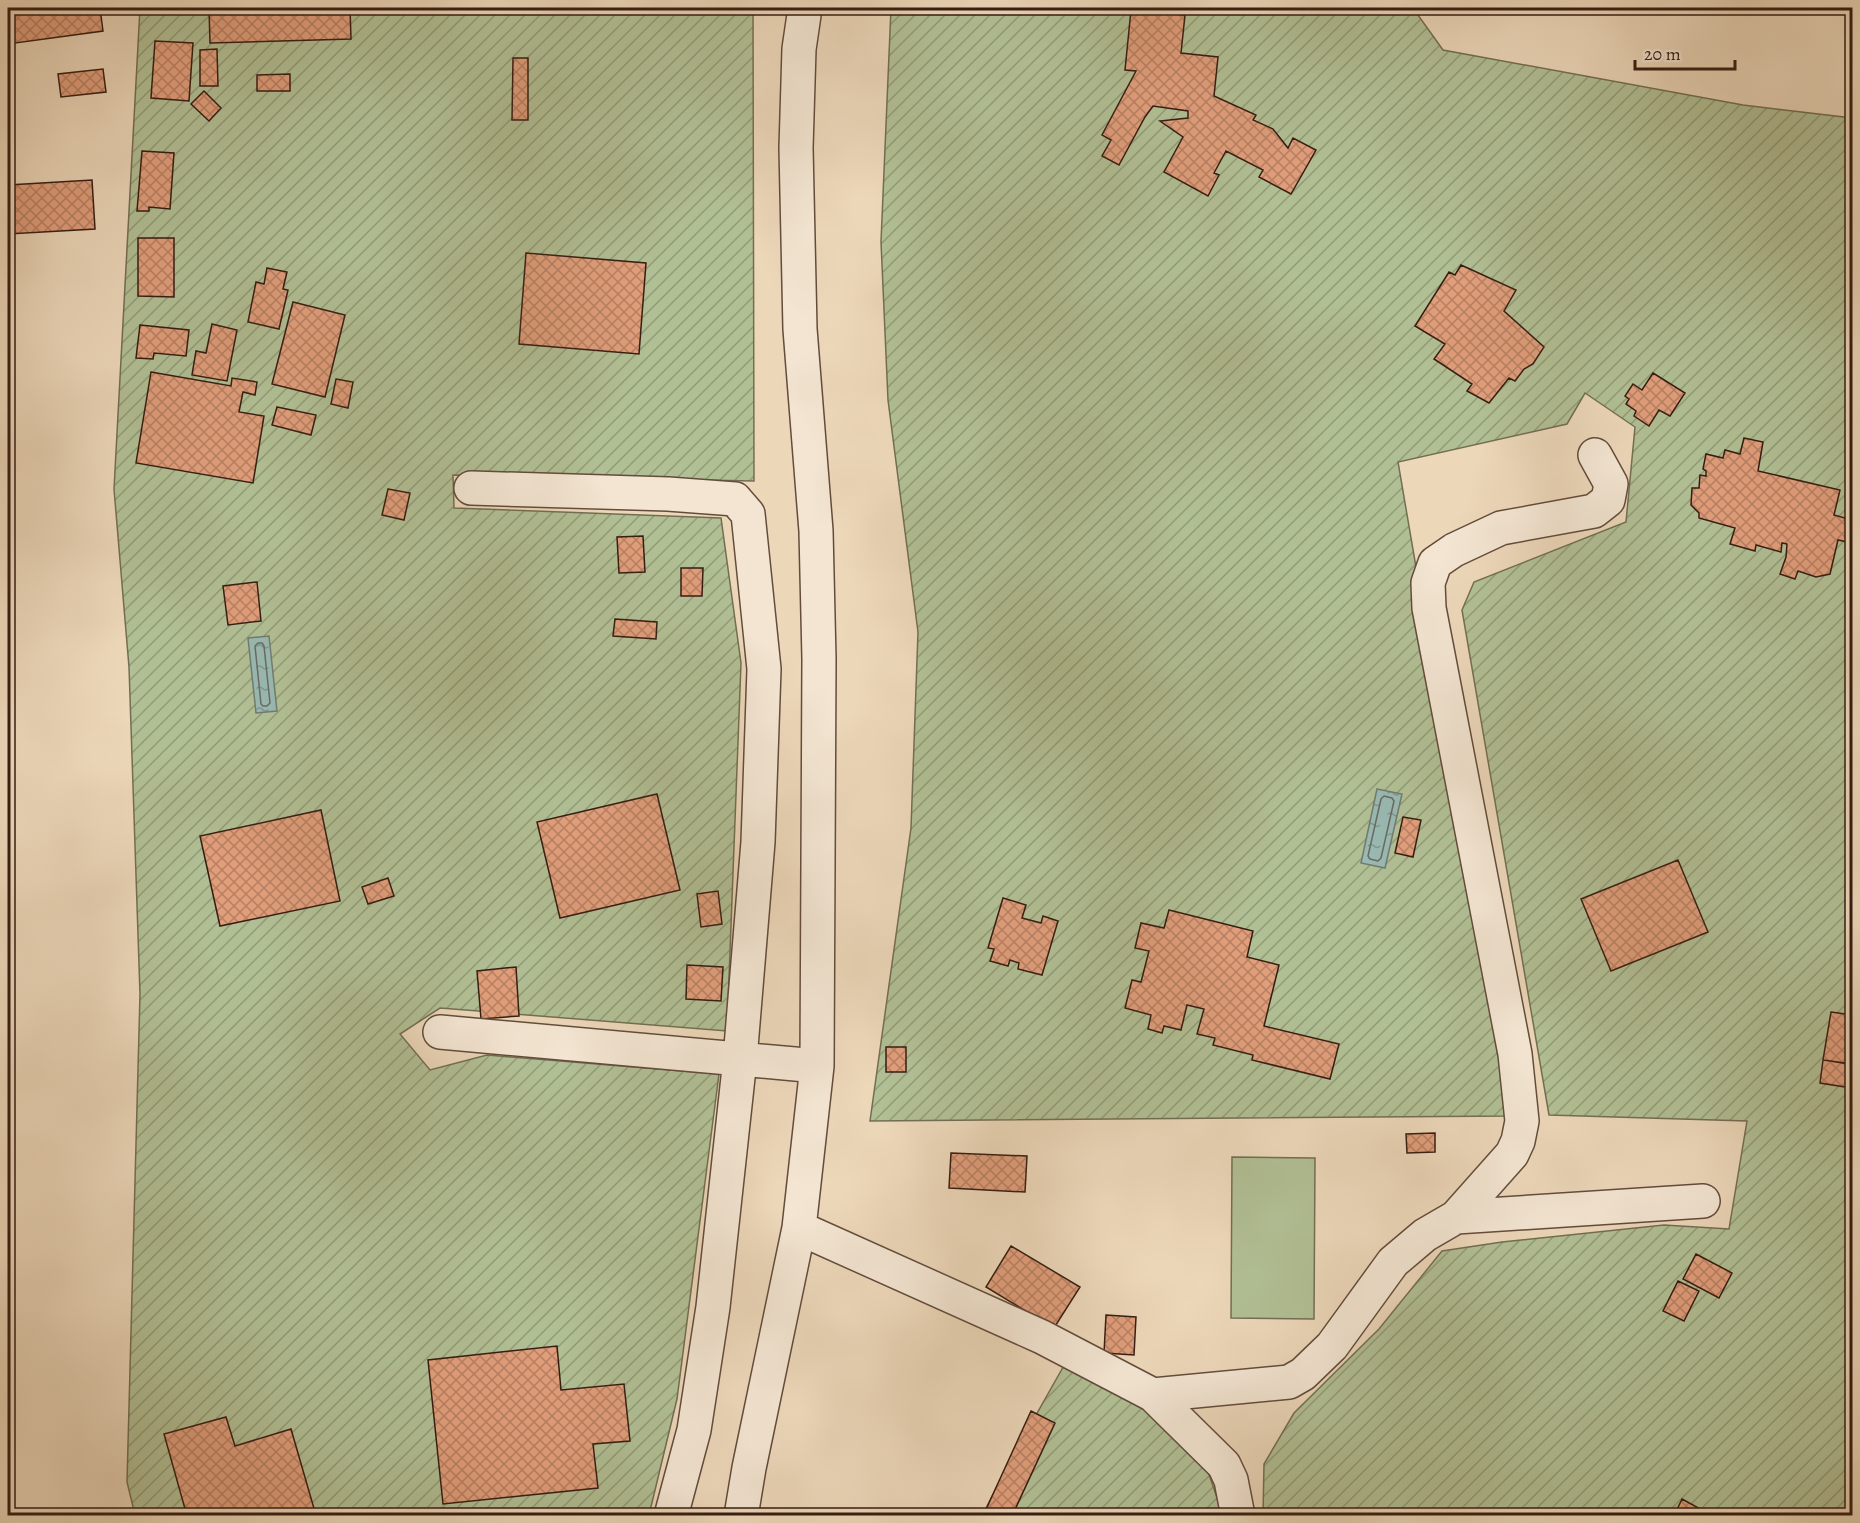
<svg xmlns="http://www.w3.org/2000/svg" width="1860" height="1523" viewBox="0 0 1860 1523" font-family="Alegreya,serif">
  <defs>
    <pattern id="garden-furrows" width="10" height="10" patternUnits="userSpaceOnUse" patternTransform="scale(1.5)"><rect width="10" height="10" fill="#b1bf94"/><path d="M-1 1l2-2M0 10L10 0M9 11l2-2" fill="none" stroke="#919b77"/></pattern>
    <pattern id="water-ripples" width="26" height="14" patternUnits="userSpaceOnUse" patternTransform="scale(1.5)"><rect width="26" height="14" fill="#99b9b2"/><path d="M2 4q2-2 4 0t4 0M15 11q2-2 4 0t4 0" fill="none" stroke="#7e968f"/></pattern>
    <pattern id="building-cross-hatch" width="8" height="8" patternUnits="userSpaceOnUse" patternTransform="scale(1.5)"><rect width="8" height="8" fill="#e19e7b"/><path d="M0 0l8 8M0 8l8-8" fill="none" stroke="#b78063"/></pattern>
  </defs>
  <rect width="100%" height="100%" fill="#ecd7b9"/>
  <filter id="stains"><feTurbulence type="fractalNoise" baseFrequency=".00333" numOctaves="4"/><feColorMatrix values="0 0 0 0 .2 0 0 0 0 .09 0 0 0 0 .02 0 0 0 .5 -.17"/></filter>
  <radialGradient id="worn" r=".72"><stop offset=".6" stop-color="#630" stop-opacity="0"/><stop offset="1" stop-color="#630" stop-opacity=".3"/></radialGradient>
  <path fill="#b1bf94" stroke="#736e53" stroke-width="1.5" d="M1232,1157L1315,1158L1314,1319L1231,1318Z"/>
  <path fill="url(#garden-furrows)" stroke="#736e53" stroke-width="1.5" d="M140,8H753L754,481L453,475L454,508L721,518L741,663L727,1031L440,1008L400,1034L430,1070L487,1055L719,1074L677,1399L649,1515H135L127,1482L140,994L129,667L114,489Z
    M891,8H1413L1443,50L1743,105L1852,118V1515H1263L1264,1464L1294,1413L1379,1329L1442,1251L1502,1242L1664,1225L1729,1229L1747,1121L1549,1115L1462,610L1474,582L1626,522L1635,427L1585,393L1567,424L1398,462L1510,1116L870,1121L911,828L918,632L888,400L881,242Z
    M1066,1362L1151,1412L1204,1460L1223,1515L982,1516L1010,1461Z"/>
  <path fill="url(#water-ripples)" stroke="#717b72" stroke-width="1.5" d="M269,636L277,711L256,713L248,638Z
    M1377,789L1402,794L1385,868L1361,863Z"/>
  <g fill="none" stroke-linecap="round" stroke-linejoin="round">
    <path stroke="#676b62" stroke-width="1.5" d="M258,643H262L264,646L270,703L267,706H263L261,704L255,646Z
      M1384,796L1392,798L1394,801L1381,858L1378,861L1370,859L1368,856L1381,799Z"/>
  </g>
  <path fill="url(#building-cross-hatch)" stroke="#351d12" stroke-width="1.5" d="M8,8H100L103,31L8,44Z
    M209,8H350L351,39L210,43Z
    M1131,10L1185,15L1181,53L1218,57L1214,96L1256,115L1253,120L1273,129L1288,148L1293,138L1316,150L1291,194L1259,177L1263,170L1226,151L1214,173L1219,175L1208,196L1164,172L1183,137L1160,121L1188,118V111L1153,106L1145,117L1119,165L1102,156L1111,140L1102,135L1136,71L1125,70Z
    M155,41L193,43L189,101L151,98Z
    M217,49L218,86H200V50Z
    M513,58H528V120H512Z
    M103,69L106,92L61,97L58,74Z
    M290,74V91H257V75Z
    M204,91L221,108L209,121L191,104Z
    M142,151L174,153L170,209L149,207V211H137Z
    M92,180L95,229L8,234V185Z
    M138,238H174V297L138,296Z
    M526,253L646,263L639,354L519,344Z
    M1461,265L1516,290L1504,311L1544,347L1533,364L1524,369L1515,381L1509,378L1489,403L1467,391L1472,384L1434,359L1445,344L1415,326L1449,272L1455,275Z
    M267,268L287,272L283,289L288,290L279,329L248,322L256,282L264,284Z
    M293,302L345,315L325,397L272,384Z
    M212,324L237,330L227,381L192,375L196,351L206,353Z
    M140,325L189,330L186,356L154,353L153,359L136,358Z
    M151,372L231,386L232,378L257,382L255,395L243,392L239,412L264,416L253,483L136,463Z
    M1653,373L1685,393L1670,416L1659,410L1649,426L1634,416L1636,411L1626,404L1629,399L1625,396L1633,384L1642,390Z
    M336,379L353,382L348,408L331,404Z
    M277,407L316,415L311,435L272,425Z
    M1744,438L1763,442L1758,471L1840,490L1834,515L1852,520V543L1838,540L1830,574L1816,577L1798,571L1795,579L1780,574L1786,557L1787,544L1782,543L1781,552L1756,545L1755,551L1730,544L1735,528L1699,518V513L1691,505L1692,488H1699L1700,475L1706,476V471L1703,469L1706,454L1723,458L1725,450L1740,454Z
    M388,489L410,493L404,520L382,515Z
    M643,536L645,572L619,573L617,537Z
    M681,568H703L702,596H681Z
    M257,582L261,621L228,625L223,586Z
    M615,619L657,622L656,639L613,636Z
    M657,794L680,890L560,918L537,822Z
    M321,810L340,901L220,926L200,836Z
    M1403,817L1421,820L1413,857L1395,853Z
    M1678,860L1708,932L1611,971L1581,899Z
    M388,878L394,896L368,904L362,887Z
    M718,891L722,924L701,927L697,894Z
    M1003,898L1026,905L1022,918L1041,923L1043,916L1058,921L1042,975L1018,969L1019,963L1010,960L1008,966L990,961L994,949L988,948Z
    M1169,910L1253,931L1247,957L1279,965L1264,1026L1339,1044L1330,1079L1252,1060L1253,1055L1213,1045L1215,1038L1197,1034L1204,1009L1187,1005L1181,1030L1164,1026L1162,1033L1148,1029L1151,1015L1125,1008L1132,980L1141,982L1149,951L1135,948L1141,923L1164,928Z
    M687,965L723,967L721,1001L686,999Z
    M516,967L519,1016L481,1019L477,971Z
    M1831,1012L1852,1015V1033L1848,1064L1823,1060Z
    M886,1047H906V1072H886Z
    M1823,1060L1852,1064V1088L1820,1083Z
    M1435,1133V1152L1407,1153L1406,1134Z
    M951,1153L1027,1156L1025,1192L949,1188Z
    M1011,1246L1080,1287L1054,1328L986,1287Z
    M1696,1254L1732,1273L1719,1298L1683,1279Z
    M1678,1281L1699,1291L1684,1321L1663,1311Z
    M1106,1315L1136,1317L1134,1355L1104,1353Z
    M557,1346L561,1390L624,1384L630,1441L593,1444L598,1488L443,1504L428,1360Z
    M1031,1411L1055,1423L1012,1516H983Z
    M226,1417L235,1446L291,1429L315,1512L303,1516H187L164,1434Z
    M1682,1499L1704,1511L1702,1516H1674Z"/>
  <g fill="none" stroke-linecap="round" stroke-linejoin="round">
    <g stroke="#634c3c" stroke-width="36">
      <path id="minor" d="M471,488L668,494L735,499L748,514L764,669L758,842L740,1059L713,1307L694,1430L671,1516
        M440,1032L817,1066
        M1456,1217L1703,1201
        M799,1228L1042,1337L1153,1395L1224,1465L1231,1480L1238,1516
        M1153,1395L1289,1382L1303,1374L1332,1346L1393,1262L1425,1235L1456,1217L1512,1154L1518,1141L1522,1121L1515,1054L1429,608L1428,583L1435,563L1454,550L1501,528L1594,511L1608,500L1611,484L1595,455
        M741,1516L749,1468L799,1228L817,1066L819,659L816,531L800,329L796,148L799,49L805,8"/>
    </g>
    <use href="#minor" stroke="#f3e5d2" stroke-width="33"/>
  </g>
  <rect width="1860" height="1523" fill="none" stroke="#ecd7b9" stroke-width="30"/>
  <rect x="9" y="9" width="1842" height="1505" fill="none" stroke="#351d12" stroke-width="3"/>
  <rect x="15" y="15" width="1830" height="1493" fill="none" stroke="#351d12" stroke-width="1.5"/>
  <path d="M1635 60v9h100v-9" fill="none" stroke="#351d12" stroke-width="3"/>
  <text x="1644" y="60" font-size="18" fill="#351d12" stroke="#f3e5d2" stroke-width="4.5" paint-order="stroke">20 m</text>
  <rect width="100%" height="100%" filter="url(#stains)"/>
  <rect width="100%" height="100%" fill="url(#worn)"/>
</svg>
